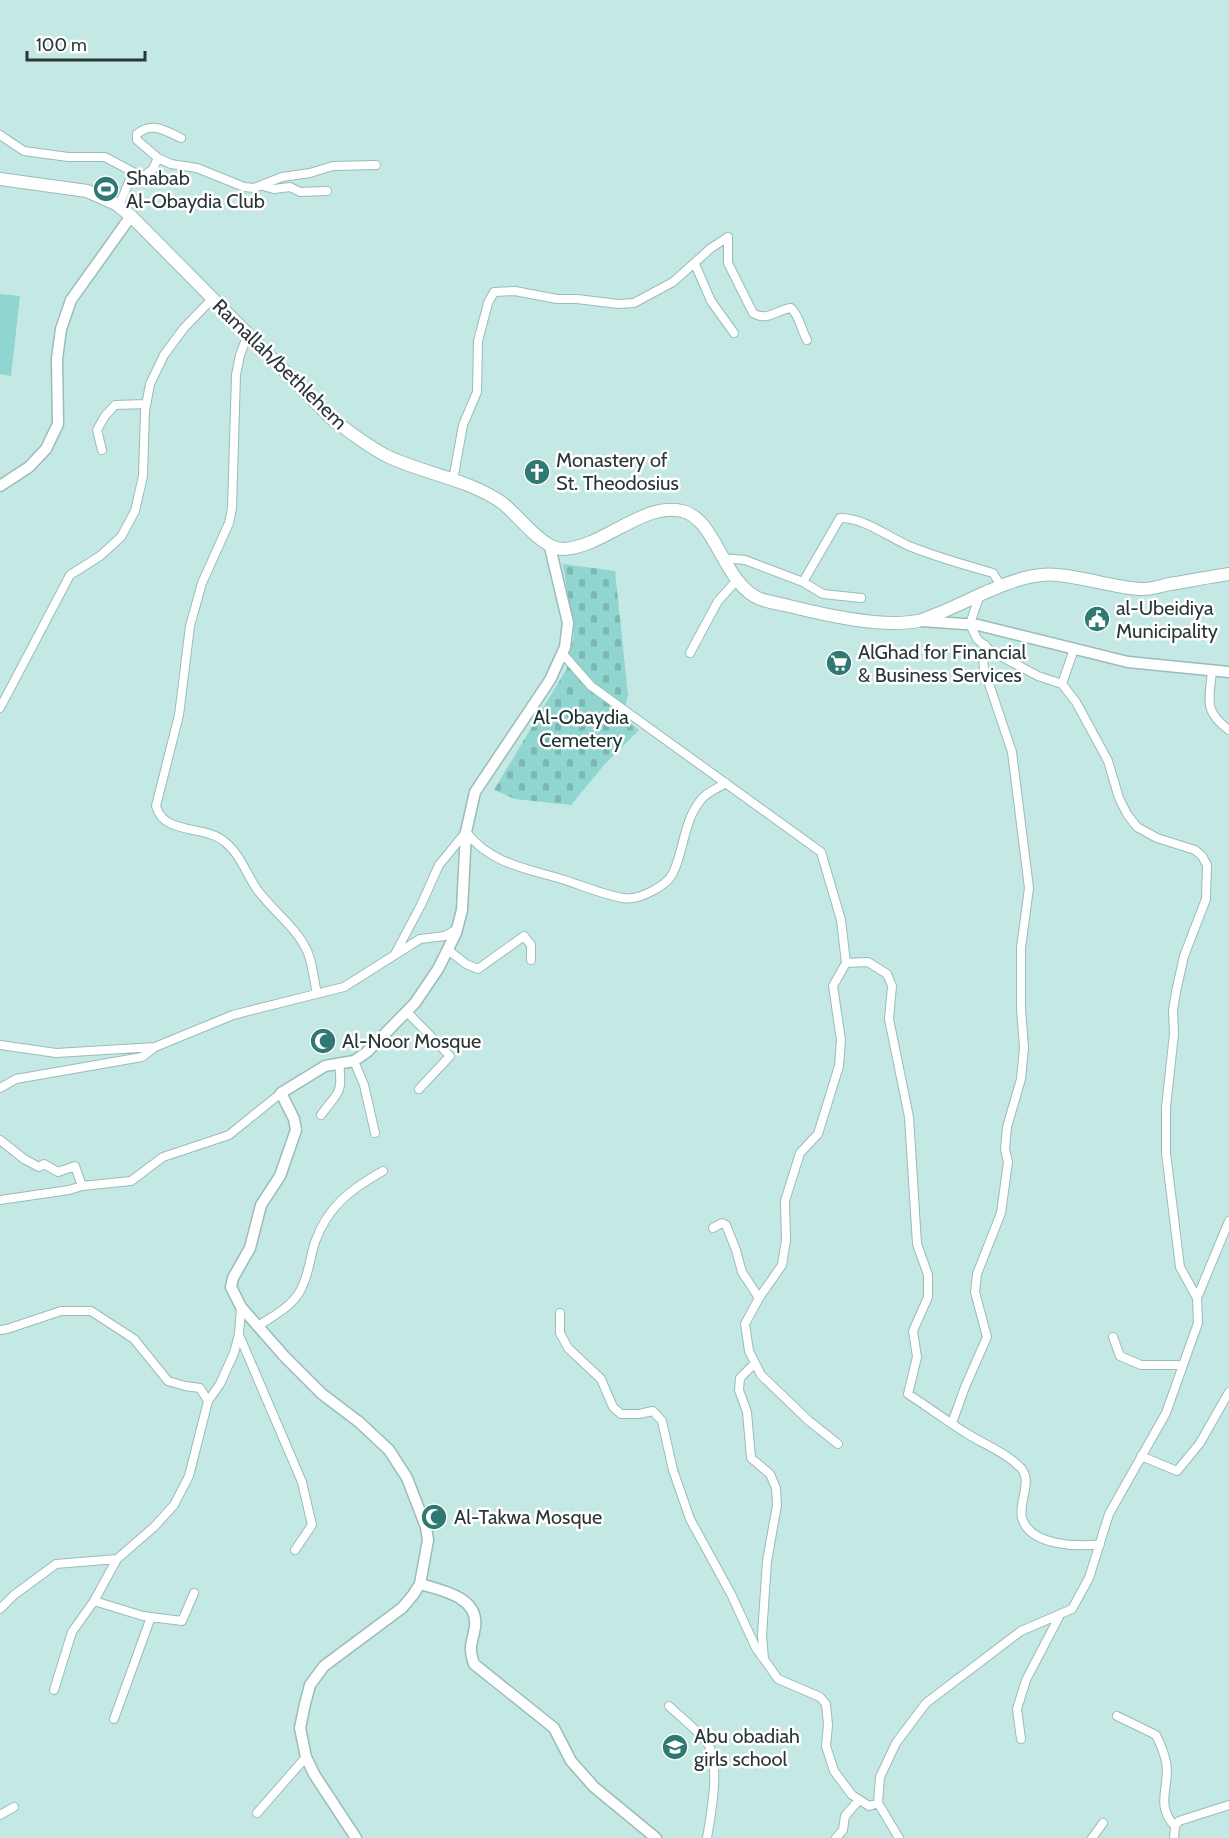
<svg xmlns="http://www.w3.org/2000/svg" width="1229" height="1838" viewBox="0 0 1229 1838" font-family="Cabin,sans-serif">
  <defs>
    <pattern id="cemetery-stones" width="16" height="16" patternUnits="userSpaceOnUse" patternTransform="scale(1.5)"><rect width="16" height="16" fill="#90d5cf"/><path d="M2 7V4a2 2 0 0 1 4 0v3zM10 15v-3a2 2 0 0 1 4 0v3z" fill="#7cb7b2"/></pattern>
  </defs>
  <rect width="100%" height="100%" fill="#c4e8e4"/>
  <path fill="url(#cemetery-stones)" d="M563,564L615,571L628,695L623,718L639,730L604,765L571,805L515,799L494,790L566,670L574,636Z"/>
  <path fill="#90d5cf" d="M0,294L20,296L11,376L0,374Z"/>
  <g fill="none" stroke-linecap="round" stroke-linejoin="round">
    <g stroke="#9abcb9" stroke-width="10">
      <path id="minor" d="M0,135L24,151L68,157H105L133,172
        M158,158L137,140V134C152,121 166,131 181,138
        M263,186L274,189L290,187L300,192L327,191
        M119,206L133,172L144,176L153,169L158,158L171,164L197,168L244,187L254,188L282,177L310,173L333,166L376,165
        M695,264L711,301L734,333
        M248,334L240,355L236,375L232,508L229,523L202,583L190,626L179,715L156,806C164,836 204,824 225,842C240,854 246,873 256,888C272,911 297,927 308,953C313,966 314,981 317,994
        M102,450L97,430L105,416L115,405L146,404
        M453,480L463,425L477,392L478,341L488,303L494,292L515,291L557,299H577L618,304L634,303L673,282L711,248L728,237V263L753,313C767,322 776,310 791,308C800,317 801,329 807,340
        M723,558L745,560L803,582
        M979,597L970,624L977,639L991,651L1038,676L1062,684L1076,702L1108,761L1119,798L1127,814L1137,827L1157,838L1195,850L1202,856L1207,865L1206,899L1184,956L1176,992L1173,1010L1174,1034L1166,1107V1153L1180,1267L1197,1298
        M861,598L823,594L803,582L840,518C864,518 887,536 909,546C936,557 965,565 993,573L1001,586
        M562,653L591,686L821,852L841,920L846,963L833,986L841,1040L839,1066L818,1134L800,1153L785,1201L786,1240L782,1265L759,1298L745,1324L749,1351L761,1375L809,1421L838,1444
        M690,653L718,601L737,580
        M1212,670C1210,699 1202,710 1229,730
        M1062,684L1074,649
        M0,708L70,575L100,556L121,537L135,511L143,476L145,411L150,384L164,355L184,328L212,299
        M448,950L466,964L478,969L524,936L531,945V960
        M395,954L421,905L439,865L466,832C489,862 523,868 558,878C579,884 600,894 623,898C638,901 667,886 673,873C684,851 683,823 700,801C705,793 718,788 726,783
        M846,963L868,962L887,974L892,986L889,1019L909,1117L917,1244L928,1275V1297L913,1331L917,1357L908,1394C928,1407 947,1421 966,1433C985,1445 1005,1452 1021,1468C1033,1482 1018,1502 1022,1518C1030,1546 1077,1547 1100,1544
        M407,1012L450,1056L419,1089
        M0,1045L56,1053L155,1047L233,1015L344,987L420,939L445,936L457,929
        M354,1061L364,1085L375,1133
        M0,1088L16,1079L142,1057L155,1047
        M321,1115C338,1091 343,1096 339,1063
        M0,1140L24,1159L39,1167L44,1164L58,1172L75,1166L82,1186
        M0,1200L69,1190L82,1186L131,1181L163,1157L229,1135L281,1093
        M713,1228L722,1223L726,1225L736,1250L742,1272L759,1298
        M560,1313V1333L568,1348L601,1379L613,1407L621,1414H639L653,1411L662,1421L673,1470L690,1519L731,1594L756,1648L763,1658
        M258,1326C273,1316 295,1305 302,1287C309,1273 310,1257 315,1242C328,1206 351,1189 383,1171
        M0,1330L7,1329L61,1311H91L134,1339L168,1381L185,1386L200,1388L208,1401
        M239,1335L302,1482L312,1525L295,1550
        M1113,1337L1120,1356L1141,1365H1183
        M755,1363L740,1378L739,1390L747,1412L751,1458L770,1474L776,1488L777,1505L767,1561L762,1635L764,1659L778,1679L820,1697L826,1704L828,1725L826,1746L834,1771L852,1795L869,1806L878,1803
        M952,1423L965,1387L987,1337L975,1292L977,1274L1001,1213L1008,1162L1005,1149L1007,1127L1021,1079L1024,1048L1021,1008V948L1029,888L1012,752L984,669L983,657L985,645
        M1141,1456L1177,1471L1200,1443L1229,1392
        M94,1601L143,1616L182,1621L194,1593
        M0,1609L14,1595L56,1564L117,1559L154,1527L174,1505L189,1476L208,1401L220,1384L234,1353L239,1334L241,1307
        M54,1690L72,1632L94,1601L117,1559
        M669,1706C678,1715 704,1735 709,1746C720,1768 711,1814 707,1838
        M1117,1716L1156,1735C1160,1743 1164,1753 1166,1762C1171,1784 1154,1805 1175,1826
        M114,1719L151,1617
        M1021,1739L1017,1709L1026,1680L1060,1615
        M257,1813L306,1757
        M0,1815L14,1807
        M836,1838L843,1830L845,1816L859,1800
        M899,1838L878,1803L880,1777L896,1743L926,1703L1021,1631L1072,1609L1089,1578L1109,1514L1166,1413L1198,1323L1197,1298L1229,1221
        M1092,1838L1103,1823
        M1174,1838L1175,1826L1179,1821L1229,1805"/>
    </g>
    <g stroke="#9abcb9" stroke-width="13">
      <path id="tertiary" d="M0,486L29,467L46,449L58,424L57,359L61,329L71,300L131,216
        M922,621L978,625L1128,662L1229,672
        M420,1584C441,1590 479,1597 475,1627C472,1645 468,1645 474,1664L554,1728L571,1761L594,1787L656,1838
        M356,1838L314,1774L306,1757L300,1728L305,1704L310,1685L324,1666L402,1608L413,1595L420,1584L428,1540L426,1527L407,1478L389,1450L359,1422L322,1394L285,1357L241,1307L231,1287L233,1278L250,1248L261,1205L280,1176L296,1130L294,1119L281,1093L325,1066L354,1061L367,1052L415,1003L438,969L456,933L462,910L466,832L475,792L550,680L565,647L568,623L550,547"/>
    </g>
    <g stroke="#9abcb9" stroke-width="14">
      <path id="secondary" d="M0,179L87,191L116,204L131,216L331,418C350,432 368,447 389,457C426,474 467,479 501,502C518,514 542,550 564,549C603,547 643,502 682,511C716,518 723,584 760,599C769,602 780,604 789,606C825,615 882,628 918,621C926,619 934,615 942,612C971,600 1010,578 1041,575C1068,572 1110,587 1140,589C1150,590 1160,586 1170,584C1189,581 1209,577 1229,574"/>
    </g>
    <use href="#minor" stroke="#fff" stroke-width="8"/>
    <use href="#tertiary" stroke="#fff" stroke-width="10"/>
    <use href="#secondary" stroke="#fff" stroke-width="12"/>
  </g>
  <defs>
    <g id="stadium-disc" transform="scale(1.35)"><circle r="9.5" fill="#2f7873" stroke="#fff"/><path d="M0-5a6.5 5 0 1 0 0 10a6.5 5 0 1 0 0-10ZM-3.5-1.8h7v3.6h-7Z" fill="#fff"/></g>
    <g id="church-disc" transform="scale(1.35)"><circle r="9.5" fill="#2f7873" stroke="#fff"/><path d="M-1.2-6h2.4v3.5h3.3v2.4h-3.3V6h-2.4V-.1h-3.3v-2.4h3.3Z" fill="#fff"/></g>
    <g id="civic-disc" transform="scale(1.35)"><circle r="9.5" fill="#2f7873" stroke="#fff"/><path d="M-.6-6.5H3V-4.5H.6V-3L4-1V1h2V6H-6V1h2V-1L-.6-3ZM-1.2 2.5V6h2.4V2.5Z" fill="#fff"/></g>
    <g id="supermarket-disc" transform="scale(1.35)"><circle r="9.5" fill="#2f7873" stroke="#fff"/><path d="M-6-5.5h2.5l.6 2H6L4.5 2H-2.5L-4.4-4H-6ZM-1.5 3.2a1.3 1.3 0 1 0 .1 0ZM3 3.2a1.3 1.3 0 1 0 .1 0Z" fill="#fff"/></g>
    <g id="mosque-disc" transform="scale(1.35)"><circle r="9.5" fill="#2f7873" stroke="#fff"/><path d="M3.5-4.9A6 6 0 1 0 3.5 4.9A5 5 0 1 1 3.5-4.9Z" fill="#fff"/></g>
    <g id="school-disc" transform="scale(1.35)"><circle r="9.5" fill="#2f7873" stroke="#fff"/><path d="M0-5L7-2L0 1L-7-2ZM-4 1L0 2.5L4 1V4Q0 6-4 4Z" fill="#fff"/></g>
  </defs>
  <g fill-rule="evenodd">
    <use href="#stadium-disc" x="106" y="189"/>
    <use href="#church-disc" x="537" y="472"/>
    <use href="#civic-disc" x="1097" y="619"/>
    <use href="#supermarket-disc" x="839" y="663"/>
    <use href="#mosque-disc" x="323" y="1041"/>
    <use href="#mosque-disc" x="434" y="1517"/>
    <use href="#school-disc" x="675" y="1747"/>
  </g>
  <g text-anchor="middle" stroke-width="5" stroke-linejoin="round" paint-order="stroke">
    <g font-size="20" fill="#293736" stroke="#fff" text-anchor="start">
      <text x="126" y="185">Shabab<tspan x="126" dy="23">Al-Obaydia Club</tspan></text>
      <text x="556" y="467">Monastery of<tspan x="556" dy="23">St. Theodosius</tspan></text>
      <text x="1116" y="615">al-Ubeidiya<tspan x="1116" dy="23">Municipality</tspan></text>
      <text x="858" y="659">AlGhad for Financial<tspan x="858" dy="23">&amp; Business Services</tspan></text>
      <text x="342" y="1048">Al-Noor Mosque</text>
      <text x="454" y="1524">Al-Takwa Mosque</text>
      <text x="694" y="1743">Abu obadiah<tspan x="694" dy="23">girls school</tspan></text>
    </g>
    <g font-size="20" fill="#293736" stroke="#fff">
      <text transform="translate(280 364) rotate(44)" y="7">Ramallah/bethlehem</text>
    </g>
    <g font-size="20" fill="#1e3432" stroke="#fff">
      <text x="581" y="724">Al-Obaydia<tspan x="581" dy="23">Cemetery</tspan></text>
    </g>
  </g>
  <path d="M27 51v9h118v-9" fill="none" stroke="#293736" stroke-width="3"/>
  <text x="36" y="51" font-size="18" fill="#293736" stroke="#ffffff" stroke-width="4.5" paint-order="stroke">100 m</text>
</svg>
